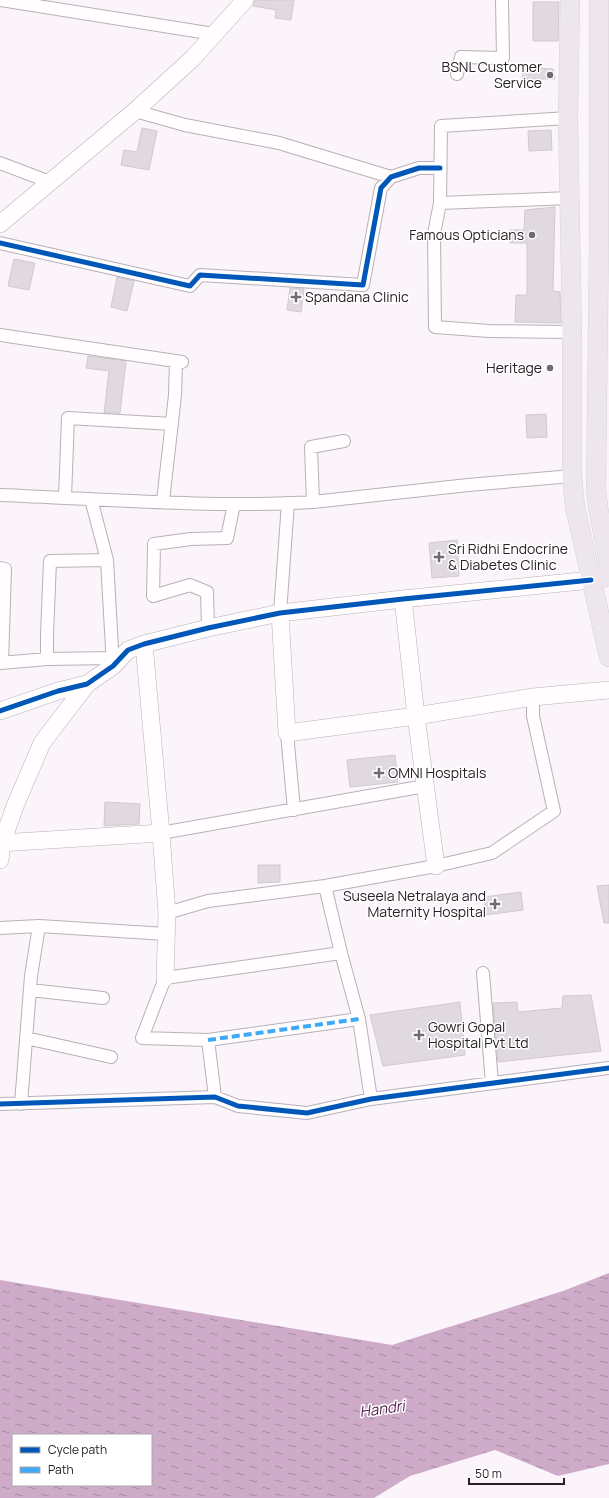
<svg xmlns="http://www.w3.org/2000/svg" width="609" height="1498" viewBox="0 0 609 1498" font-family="Manrope,sans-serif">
  <defs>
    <pattern id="water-ripples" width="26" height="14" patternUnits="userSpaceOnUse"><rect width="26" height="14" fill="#cdabc9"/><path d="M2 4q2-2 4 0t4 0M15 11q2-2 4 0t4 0" fill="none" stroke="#a68ba3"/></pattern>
  </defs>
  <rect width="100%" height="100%" fill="#fcf4fb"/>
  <path fill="url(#water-ripples)" fill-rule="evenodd" d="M609,1273V1464L558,1476L495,1450L410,1476L374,1498H0V1280L392,1345L563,1291ZM13,1435H151V1485H13Z"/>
  <path fill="#e1d9e0" stroke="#d0c9cf" d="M255,0H294L291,20L275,18L276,10L253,6Z
    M533,2H559L558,41H533Z
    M522,67L553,69L555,79H523Z
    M142,128L157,131L149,170L121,165L124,150L137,152Z
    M551,130L552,150L529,151L528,131Z
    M555,207L553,291L560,292L561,323L515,322L516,295H527V243H510V230H524L525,210Z
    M14,259L35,263L29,290L8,286Z
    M117,277L134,281L127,311L111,307Z
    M290,288L304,289L301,312L287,310Z
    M88,356L126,361L120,413H104L109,371L86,368Z
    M546,414L547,437L527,438L526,415Z
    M457,540L459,576L432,578L429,543Z
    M395,755L398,782L350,787L347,760Z
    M105,802L140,804L139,824L104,826Z
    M258,865H280V882L258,883Z
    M609,885V923H604L597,886Z
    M521,892L523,910L486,915L484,897Z
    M591,995L601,1051L498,1062L493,1003L517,1002L518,1012L562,1008L563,996Z
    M460,1002L465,1055L383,1066L370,1015Z"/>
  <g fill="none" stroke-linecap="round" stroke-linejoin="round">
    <g stroke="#b8b0b7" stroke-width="14">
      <path id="street" d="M0,0L214,34
        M457,74L461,57L503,58L502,0
        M135,111L185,125L279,143L391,177
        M0,163L50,182
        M570,198L440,203L434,234L435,327L489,331L572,332
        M440,203L441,126L568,118
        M0,243L190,286L200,275L363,285L381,188L391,177L419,168H440
        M0,335L182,362
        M0,495C104,499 209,508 313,502L468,485L572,476
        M65,497L68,418L172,424
        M91,499L107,560L113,666
        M163,501L175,395L176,361
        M313,502L311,447L344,441
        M0,568L5,569L2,663
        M280,613L288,503
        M208,628L207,592L190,585L153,596L154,544L191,539L227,538L234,504
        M47,659V635L50,561L107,560
        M0,663L47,659L113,658
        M287,733L294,810
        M161,833L425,786
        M325,886L341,953L359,1019L371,1099
        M167,913L208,901L325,886L436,866L492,853L554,811L533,716V697
        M0,928L39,926L166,934
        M483,973L492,1083
        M30,990L103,998
        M26,1038L111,1057
        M208,1040L359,1019
        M215,1097L208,1040L142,1038L165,978L341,953
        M0,1104L215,1097L238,1106L307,1113L371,1099L609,1068
        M21,1104L31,976L39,926"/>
    </g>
    <g stroke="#b8b0b7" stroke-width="18">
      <path id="secondary" d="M0,224L135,111L193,58L245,0
        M403,599L416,716L436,866
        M280,613L287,733L416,716L533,697L609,690
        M144,644L161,833L167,913L165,978
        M0,711L58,691L87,684L113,666L128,650L144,644L208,628L280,613L403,599L591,580
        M0,843L161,833
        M0,860L2,843L15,806L42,743L87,684"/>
    </g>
    <g stroke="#d7d3d6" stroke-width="20">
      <path id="primary" d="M570,0L568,118L572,332V476L575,507L609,657
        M599,0V239L596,488L598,507L609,563
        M591,580L609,576"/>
    </g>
    <use href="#street" stroke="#fffdfe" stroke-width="12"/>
    <use href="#secondary" stroke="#fffdfe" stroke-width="17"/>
    <use href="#primary" stroke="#ede6ec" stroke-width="19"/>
    <path stroke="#3fa9f5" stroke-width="4" stroke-dasharray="8 4" stroke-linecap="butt" d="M208,1040L359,1019"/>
    <g stroke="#fff" stroke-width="8">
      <path id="cycleway" d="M0,243L190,286L200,275L363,285L381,188L391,177L419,168H440
        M0,711L58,691L87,684L113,666L128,650L144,644L208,628L280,613L403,599L591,580
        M0,1104L215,1097L238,1106L307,1113L371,1099L609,1068"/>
    </g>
    <use href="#cycleway" stroke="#0057b8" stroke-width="5"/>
  </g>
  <g fill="#726a71" stroke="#fff" stroke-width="1.5">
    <circle cx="550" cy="75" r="4"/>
    <circle cx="532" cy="235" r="4"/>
    <path d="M294 291h4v4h4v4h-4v4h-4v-4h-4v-4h4z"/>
    <circle cx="550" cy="368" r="4"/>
    <path d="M437 551h4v4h4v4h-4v4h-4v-4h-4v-4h4z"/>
    <path d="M377 767h4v4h4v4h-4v4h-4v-4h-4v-4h4z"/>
    <path d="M493 898h4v4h4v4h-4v4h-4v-4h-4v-4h4z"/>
    <path d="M417 1029h4v4h4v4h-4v4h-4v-4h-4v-4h4z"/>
  </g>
  <g text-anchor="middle" stroke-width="3" stroke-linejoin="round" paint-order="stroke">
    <g font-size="14" fill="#282027" stroke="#fff" text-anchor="end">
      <text x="542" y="72">BSNL Customer<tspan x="542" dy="16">Service</tspan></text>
      <text x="524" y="240">Famous Opticians</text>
      <text x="305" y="302" text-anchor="start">Spandana Clinic</text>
      <text x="542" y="373">Heritage</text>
      <text x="448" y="554" text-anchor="start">Sri Ridhi Endocrine<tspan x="448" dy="16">&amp; Diabetes Clinic</tspan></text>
      <text x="388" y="778" text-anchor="start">OMNI Hospitals</text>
      <text x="486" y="901">Suseela Netralaya and<tspan x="486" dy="16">Maternity Hospital</tspan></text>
      <text x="428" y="1032" text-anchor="start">Gowri Gopal<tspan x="428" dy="16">Hospital Pvt Ltd</tspan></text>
    </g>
    <g font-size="15" font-style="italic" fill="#531c4f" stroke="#fff">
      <text transform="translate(382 1409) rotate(-8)" y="5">Handri</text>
    </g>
  </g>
  <rect x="12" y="1434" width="140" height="52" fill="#ffffff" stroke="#a9a6a9"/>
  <rect x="20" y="1447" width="20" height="6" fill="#0057b8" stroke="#a9a6a9"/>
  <text x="48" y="1454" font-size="12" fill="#282027">Cycle path</text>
  <rect x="20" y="1467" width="20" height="6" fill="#3fa9f5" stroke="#a9a6a9"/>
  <text x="48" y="1474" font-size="12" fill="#282027">Path</text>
  <path d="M469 1478v6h95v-6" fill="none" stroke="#282027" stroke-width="2"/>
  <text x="475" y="1478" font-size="12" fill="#282027" stroke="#ffffff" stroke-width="3" paint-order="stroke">50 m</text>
</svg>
